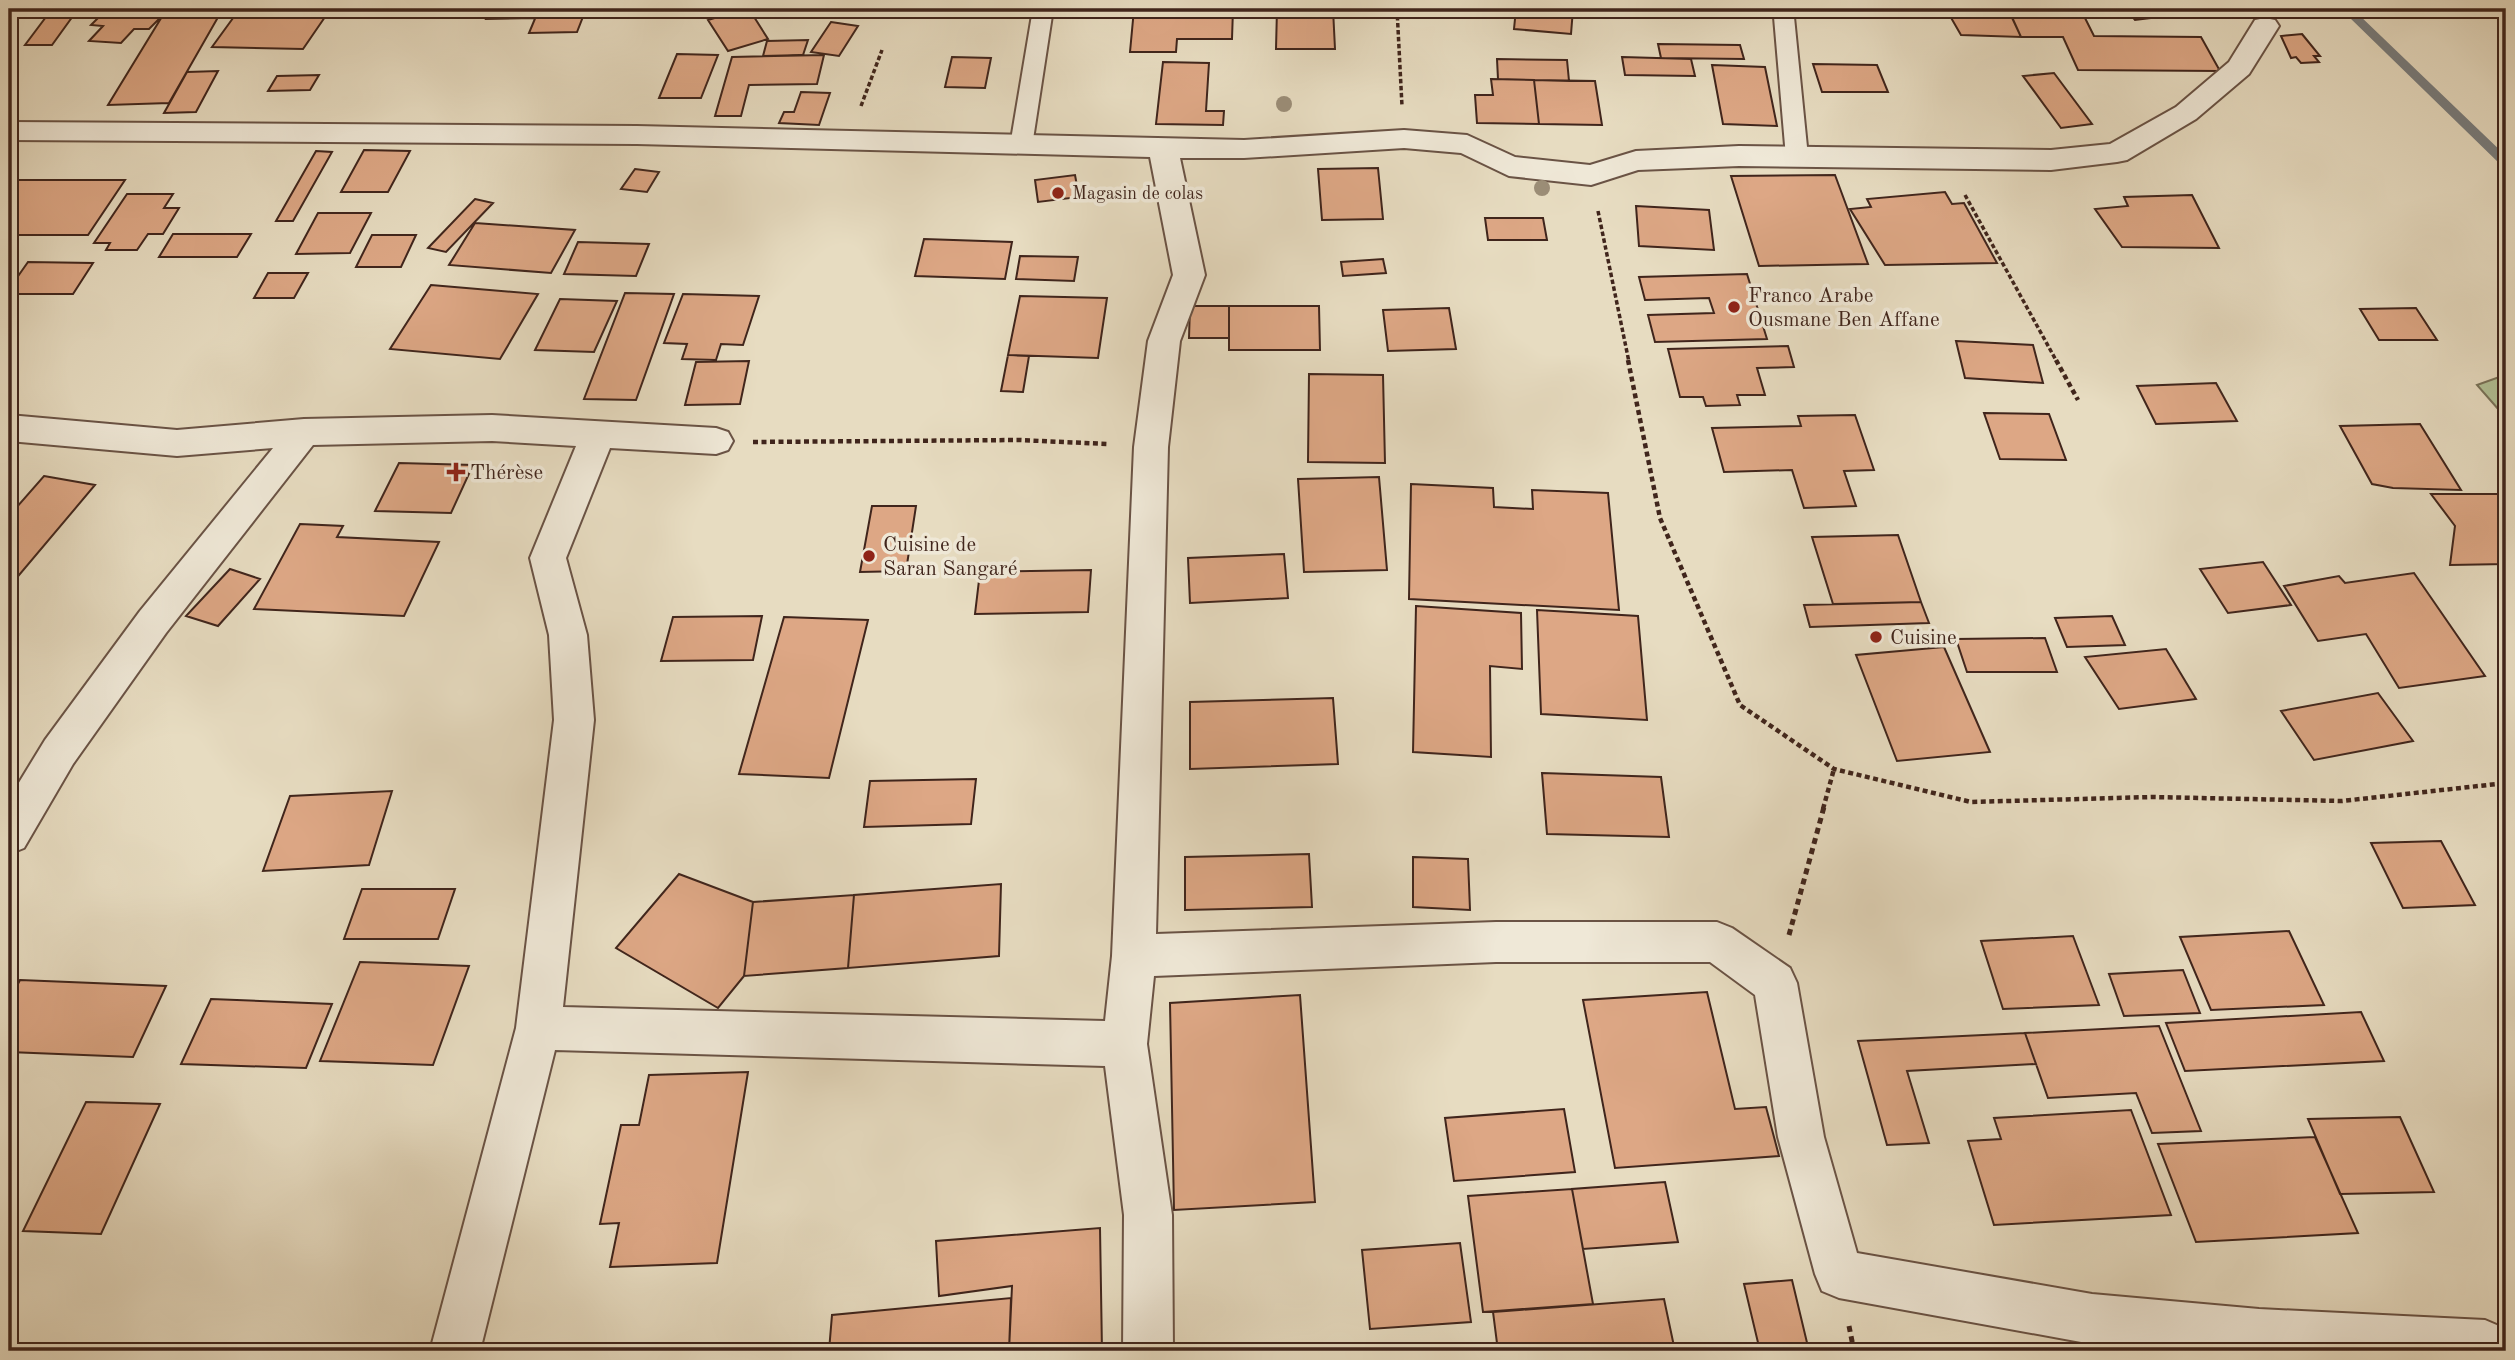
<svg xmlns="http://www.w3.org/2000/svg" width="2515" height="1360" viewBox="0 0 2515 1360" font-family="'Old Standard TT',serif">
  <rect width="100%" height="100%" fill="#e7dcc1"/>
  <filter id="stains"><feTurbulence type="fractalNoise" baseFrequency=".00286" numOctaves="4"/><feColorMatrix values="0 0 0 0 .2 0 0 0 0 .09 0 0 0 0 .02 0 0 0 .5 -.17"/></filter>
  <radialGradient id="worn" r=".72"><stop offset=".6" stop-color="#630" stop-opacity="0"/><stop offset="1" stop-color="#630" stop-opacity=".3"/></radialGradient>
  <path fill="#b2c196" stroke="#797359" stroke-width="2" d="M2502,376L2506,377V418L2477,385Z"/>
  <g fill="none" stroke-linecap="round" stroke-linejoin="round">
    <path fill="#787d7e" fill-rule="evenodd" d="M2325,9H2342L2357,13L2506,156V167L2502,166L2349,17Z"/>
  </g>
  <path fill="#dda785" stroke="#40251c" stroke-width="2" d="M52,9H78L52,45H25Z
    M378,9H433L429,14L376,11Z
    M490,9H539L535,18L486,19Z
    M539,9H586L577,32L529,33Z
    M744,9H749L768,39L728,51L708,20Z
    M794,9H852L847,18L791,13Z
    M1134,9H1233L1232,39H1177L1176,52H1130Z
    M1277,9H1333L1335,49H1276Z
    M1333,9H1381L1382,18H1334Z
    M1516,9H1573L1571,34L1514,29Z
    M1946,9H2008L2021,37L1961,35Z
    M2126,9H2188L2192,13L2135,20Z
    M106,10L163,15L149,29H134L121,43L89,41L103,26L91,25Z
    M221,12L169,103L108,105L163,15Z
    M236,14L325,17L303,49L212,47Z
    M2011,15L2084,16L2094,36L2201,37L2220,71L2078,70L2063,37H2021Z
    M831,22L858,26L839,56L811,52Z
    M2302,34L2320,56H2314L2319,62L2301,63L2296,57L2291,58L2281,36Z
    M808,40L803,55L763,56L767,41Z
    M1658,44L1740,45L1744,59L1661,58Z
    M677,54L718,55L701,98H659Z
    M824,55L817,84L749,85L741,116H715L732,57Z
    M952,57L991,58L985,88L945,87Z
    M1622,57L1691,59L1695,76L1625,75Z
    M1497,59L1567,60L1569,81L1498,79Z
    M1163,62L1209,63L1206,111H1224L1223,125L1156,124Z
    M1813,64L1877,65L1888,92H1822Z
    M1712,65L1765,67L1777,126L1723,124Z
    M218,71L196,112L164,113L187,72Z
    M2054,73L2092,124L2061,128L2023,76Z
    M319,75L310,90L268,91L277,76Z
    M1491,79L1534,80L1539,124L1477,123L1475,95H1493Z
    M1534,80L1595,81L1602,125L1539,124Z
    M801,92L830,93L819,125L779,123L784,112H794Z
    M364,150L410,151L388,192H341Z
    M316,151L332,152L293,221H276Z
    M1378,168L1383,219L1322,220L1318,169Z
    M635,169L659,172L647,192L621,189Z
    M1075,175L1079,197L1038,202L1035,180Z
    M1835,175L1868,264L1759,266L1731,176Z
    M18,180H125L88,235H9V192Z
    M1945,192L1952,204L1964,203L1997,263L1885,265L1850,209L1871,207L1867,199Z
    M127,194H173L164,208H179L163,234H148L137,250H106L110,243H94Z
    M2192,195L2219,248L2122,247L2095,209L2128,206L2124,197Z
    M475,199L493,203L446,252L428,248Z
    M1636,206L1709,210L1714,250L1639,246Z
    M318,213H371L350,253L296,254Z
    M1485,218H1543L1547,240H1488Z
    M475,223L575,230L551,273L449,265Z
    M173,234H251L237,257H159Z
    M372,235H416L401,267H356Z
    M924,239L1012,242L1005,279L915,276Z
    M578,242L649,244L636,276L564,274Z
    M1020,256L1078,257L1074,281L1016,279Z
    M1383,259L1386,273L1343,276L1341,262Z
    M28,262L93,263L73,294H9V289Z
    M268,273H308L294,298H254Z
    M1747,274L1767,339L1655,342L1648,315L1714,313L1709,298L1645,300L1639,277Z
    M431,285L538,294L500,359L390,349Z
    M625,293L674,294L636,400L584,399Z
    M683,294L759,296L743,345L721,344L716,360L682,359L687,344L664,343Z
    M1020,296L1107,298L1098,358L1008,355Z
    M560,299L617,301L594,352L535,350Z
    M1190,306H1229V338H1189Z
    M1229,306H1319L1320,350H1229Z
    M1449,308L1456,349L1388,351L1383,310Z
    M2416,308L2437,340H2379L2360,309Z
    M1956,341L2033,345L2043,383L1965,378Z
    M1788,346L1794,367L1757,368L1765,395H1737L1740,405L1706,406L1703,397H1680L1668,349Z
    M1008,355L1029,356L1023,392L1001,391Z
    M749,361L740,404L685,405L696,362Z
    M1309,374L1383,375L1385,463L1308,462Z
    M2216,383L2237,421L2156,424L2137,386Z
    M1984,413L2049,414L2066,460L2000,459Z
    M1855,415L1874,470L1844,471L1856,506L1804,508L1792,470L1724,472L1712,428L1801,426L1798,416Z
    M2420,424L2461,490L2393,488L2372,484L2340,426Z
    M399,463L473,465L451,513L375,511Z
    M44,476L95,485L9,587V516Z
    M1379,477L1387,570L1304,572L1298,479Z
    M1411,484L1493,488L1494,507L1533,509L1532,490L1608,493L1619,610L1409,599Z
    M2431,494H2506V564L2450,565L2455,526Z
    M872,506H916L906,571L860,572Z
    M300,524L343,526L337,537L439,542L404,616L254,609Z
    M1898,535L1921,602L1833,604L1812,537Z
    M1284,554L1288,598L1190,603L1188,558Z
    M2263,562L2291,605L2228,613L2200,569Z
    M230,569L260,579L218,626L186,616Z
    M1091,570L1088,612L975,614L980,572Z
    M2414,573L2485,676L2399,688L2366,634L2318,641L2284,586L2339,576L2345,583Z
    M1921,602L1929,623L1810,627L1804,605Z
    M1416,606L1521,613L1522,669L1490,666L1491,757L1413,752Z
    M1537,610L1638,616L1647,720L1541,714Z
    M762,616L753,660L661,661L673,617Z
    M2112,616L2125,645L2067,647L2055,618Z
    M784,617L868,620L829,778L739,774Z
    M2045,638L2057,672H1967L1956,639Z
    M1944,647L1990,752L1897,761L1856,655Z
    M2166,649L2196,699L2119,709L2085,657Z
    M2378,693L2413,741L2314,760L2281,711Z
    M1333,698L1338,764L1190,769V702Z
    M1542,773L1661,777L1669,837L1547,834Z
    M976,779L971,824L864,827L870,781Z
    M392,791L369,865L263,871L290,796Z
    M2441,841L2475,905L2403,908L2371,843Z
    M1309,854L1312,907L1185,910V857Z
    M1413,857L1468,859L1470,910L1413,907Z
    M679,874L753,902L744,976L718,1008L616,948Z
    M1001,884L999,956L848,968L854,895Z
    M362,889H455L438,939H344Z
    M854,895L848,968L744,976L753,902Z
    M2289,931L2324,1005L2211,1010L2180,937Z
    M2073,936L2099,1005L2003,1009L1981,941Z
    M360,962L469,966L433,1065L320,1061Z
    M2183,970L2200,1013L2124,1016L2109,974Z
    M20,980L166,986L133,1057L9,1052V1001Z
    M1707,992L1735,1109L1766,1107L1779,1156L1615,1168L1583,1000Z
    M1300,995L1315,1202L1174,1210L1170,1003Z
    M211,999L332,1004L306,1068L181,1064Z
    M2361,1012L2384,1061L2185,1071L2166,1023Z
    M2159,1026L2201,1131L2152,1133L2136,1093L2048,1098L2025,1033Z
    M2025,1033L2036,1064L1907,1071L1929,1143L1887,1145L1858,1041Z
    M748,1072L717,1263L610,1267L619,1223L600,1224L621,1125H639L649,1075Z
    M86,1102L160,1104L101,1234L23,1231Z
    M1564,1109L1575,1172L1454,1181L1445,1118Z
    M2131,1110L2171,1215L1994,1225L1968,1141L2001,1139L1994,1118Z
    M2400,1117L2434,1192L2340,1194L2308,1119Z
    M2315,1137L2358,1233L2196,1242L2158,1144Z
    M1665,1182L1678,1242L1583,1249L1572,1189Z
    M1572,1189L1593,1304L1483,1312L1468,1196Z
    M1100,1228L1102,1351H1009L1012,1286L939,1296L936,1241Z
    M1460,1243L1471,1322L1370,1329L1362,1250Z
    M1792,1280L1809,1351H1760L1744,1284Z
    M1011,1298L1009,1351H829L832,1315Z
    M1664,1299L1675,1351H1498L1493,1312Z"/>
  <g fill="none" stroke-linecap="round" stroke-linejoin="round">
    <g stroke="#6a5345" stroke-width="4">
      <path id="service" d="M1033,9H1053L1032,146L1029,151H1013L1010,146Z
        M1771,9H1791L1794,17L1808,157L1805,162H1789L1786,157L1774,17Z"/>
    </g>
    <g stroke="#6a5345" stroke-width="4">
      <path id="minor" d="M2265,18L2275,20L2279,26L2249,74L2196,119L2127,160L2117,162L2051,170L1739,166L1638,170L1591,185L1509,176L1461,153L1404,148L1244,158H1180L1205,275L1180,341L1168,447L1156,934L1496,922H1717L1732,928L1790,968L1797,983L1824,1137L1857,1253L2092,1294L2259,1309L2485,1320L2506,1329V1351H2174L2092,1344L1839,1298L1822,1291L1815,1274L1778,1137L1755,995L1710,962H1496L1154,976L1147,1044L1172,1215L1173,1351H1123L1124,1215L1105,1066L555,1050L480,1351H430L516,1028L554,720L549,635L530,558L576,446L492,441L313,445L166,633L73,764L24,848L9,854V799L45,740L140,611L273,448L177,456L9,441V415L177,430L304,419L492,415L716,428L728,432L733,441L728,450L716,454L610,448L566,558L587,635L594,720L563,1007L1105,1021L1112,956L1134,447L1148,341L1173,275L1150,157L637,144L9,140V122L637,126L1244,140L1404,130L1467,135L1515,157L1590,165L1636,151L1739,146L2051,150L2110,144L2176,107L2229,62L2255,20Z"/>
    </g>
    <path stroke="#40251c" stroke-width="3.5" stroke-dasharray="4.5 2.5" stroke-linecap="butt" d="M1397,9L1402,106
      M861,106L882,50
      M1965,195L2057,362
      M1598,211L1629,362"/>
    <path stroke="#40251c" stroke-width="4.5" stroke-dasharray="5 3.5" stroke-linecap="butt" d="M1628,360L1660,518L1740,705L1834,769L1971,802L2152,797L2342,801L2506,783
      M2056,360L2078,400
      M753,442L1019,440L1108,444
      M1823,809L1834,769"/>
    <path stroke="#40251c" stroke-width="5" stroke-dasharray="6 4.5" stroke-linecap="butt" d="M1789,935L1824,807
      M1849,1326L1854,1351"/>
    <use href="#service" fill="#efe8d7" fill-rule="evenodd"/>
    <use href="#minor" fill="#efe8d7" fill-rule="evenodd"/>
  </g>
  <g fill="#9b8d77">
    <circle cx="1284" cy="104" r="8"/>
    <circle cx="1542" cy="188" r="8"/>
  </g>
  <g fill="#8f2418" stroke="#efe8d7" stroke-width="2.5">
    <circle cx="1058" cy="193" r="7"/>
    <circle cx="1734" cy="307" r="7"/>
    <path d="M452.5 461.5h7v7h7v7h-7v7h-7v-7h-7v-7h7z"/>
    <circle cx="869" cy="556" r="7"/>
    <circle cx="1876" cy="637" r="7"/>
  </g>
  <g text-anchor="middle" stroke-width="7" stroke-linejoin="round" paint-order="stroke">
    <g font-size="18" fill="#40251c" stroke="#efe8d7" text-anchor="start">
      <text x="1072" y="199">Magasin de colas</text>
    </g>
    <g font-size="21" fill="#40251c" stroke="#efe8d7" text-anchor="start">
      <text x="1748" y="302">Franco Arabe<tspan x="1748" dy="24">Ousmane Ben Affane</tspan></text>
      <text x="470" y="479">Thérèse</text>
      <text x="883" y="551">Cuisine de<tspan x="883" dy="24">Saran Sangaré</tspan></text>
      <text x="1890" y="644">Cuisine</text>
    </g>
  </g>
  <rect width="2515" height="1360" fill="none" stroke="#e7dcc1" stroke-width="35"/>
  <rect x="10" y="10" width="2494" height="1339" fill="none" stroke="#40251c" stroke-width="3.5"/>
  <rect x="18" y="18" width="2480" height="1325" fill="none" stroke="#40251c" stroke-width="2"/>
  <rect width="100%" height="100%" filter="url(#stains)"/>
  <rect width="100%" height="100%" fill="url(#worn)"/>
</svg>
